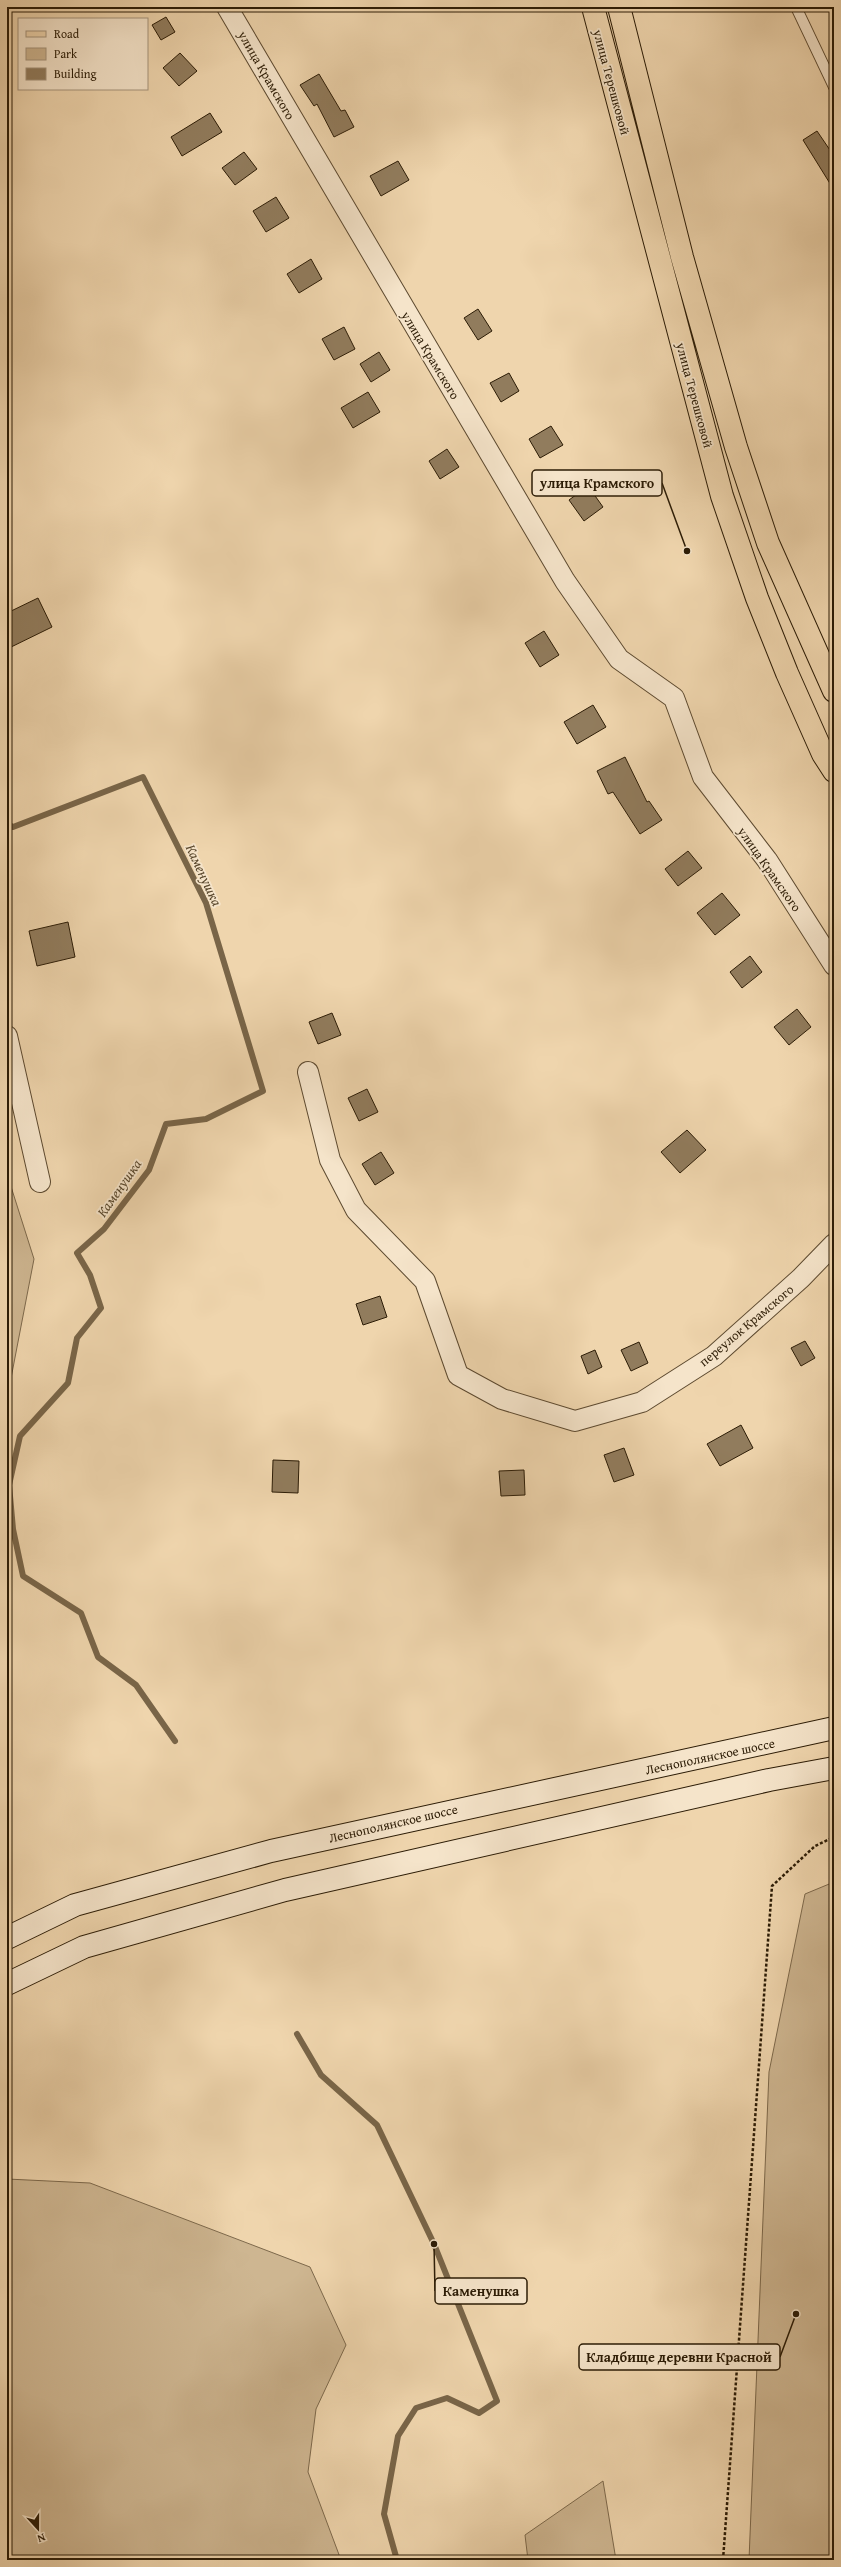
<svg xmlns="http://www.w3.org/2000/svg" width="841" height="2567" viewBox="0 0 841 2567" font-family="'Gentium Book Plus',serif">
  <rect width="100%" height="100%" fill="#efd5ad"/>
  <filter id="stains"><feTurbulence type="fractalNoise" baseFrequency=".005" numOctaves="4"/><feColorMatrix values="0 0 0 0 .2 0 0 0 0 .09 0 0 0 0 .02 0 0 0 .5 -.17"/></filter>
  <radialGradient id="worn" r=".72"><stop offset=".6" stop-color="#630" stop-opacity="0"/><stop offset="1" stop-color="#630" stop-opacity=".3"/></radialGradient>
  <path fill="#ceb691" stroke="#7d694c" d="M7,1174L34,1259L7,1399Z
    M834,1882V2556L807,2560H749L769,2072L805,1894Z
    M7,2179L90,2183L310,2267L346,2345L316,2409L308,2472L341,2560H7Z
    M603,2481L616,2560H528L525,2535Z"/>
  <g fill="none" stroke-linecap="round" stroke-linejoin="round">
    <path stroke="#796548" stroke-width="6" d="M7,824L13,827L143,777L206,903L263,1091L206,1119L166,1124L149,1170L104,1229L77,1253L90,1275L101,1308L77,1338L68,1383L20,1436L9,1485L13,1529L23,1576L81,1613L98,1657L136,1685L175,1741
      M297,2034L321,2075L377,2125L434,2244L497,2401L479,2413L447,2398L416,2408L398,2436L384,2514L397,2560"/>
  </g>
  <path fill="#917c5d" stroke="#2c1c06" d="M166,17L175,32L161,40L152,25Z
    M180,53L197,71L179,86L163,68Z
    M319,74L341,111L345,110L354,127L334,137L317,104L314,106L300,85Z
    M210,113L222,132L182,156L171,137Z
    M817,131L834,156V190L803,140Z
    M244,152L257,169L235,185L222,168Z
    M398,161L409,180L381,196L370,176Z
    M276,197L289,218L266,232L253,211Z
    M311,259L322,279L299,293L287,274Z
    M478,309L492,331L478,340L464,318Z
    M344,327L355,349L334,360L322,339Z
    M379,352L390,370L371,382L360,364Z
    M509,373L519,391L501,402L490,383Z
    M368,392L380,412L353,428L341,408Z
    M551,426L563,445L540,458L529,439Z
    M447,449L459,467L440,479L429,461Z
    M588,486L603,507L584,521L569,500Z
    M38,598L52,627L7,649V613Z
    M544,631L559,655L540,667L525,643Z
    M593,705L606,727L577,744L564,722Z
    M625,757L647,802L649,801L662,820L640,834L613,792L608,794L597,771Z
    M688,851L702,868L678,886L665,869Z
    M722,893L740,915L715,935L697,913Z
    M68,922L75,957L37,966L29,931Z
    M750,956L762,972L742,988L730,972Z
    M797,1009L811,1027L789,1045L774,1027Z
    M332,1013L341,1035L318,1044L309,1022Z
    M367,1089L378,1112L359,1121L348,1098Z
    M687,1130L706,1150L680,1173L661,1152Z
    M381,1152L394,1173L375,1185L362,1164Z
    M380,1296L387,1317L363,1325L356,1304Z
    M805,1341L815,1358L801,1366L791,1348Z
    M639,1342L648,1363L631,1371L621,1350Z
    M595,1350L602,1367L588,1374L581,1356Z
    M741,1425L753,1448L720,1466L707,1444Z
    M624,1448L634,1475L614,1482L604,1455Z
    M273,1460L299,1461L298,1493L272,1492Z
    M524,1470L525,1495L501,1496L499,1471Z"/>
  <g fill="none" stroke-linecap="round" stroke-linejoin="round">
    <g stroke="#5d4a30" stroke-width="12">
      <path id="lane" d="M796,7L834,87"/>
    </g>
    <g stroke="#5d4a30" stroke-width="22">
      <path id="street" d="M227,7L565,581L619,659L674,698L703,777L767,860L834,965
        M7,1036L40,1182
        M308,1072L330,1160L356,1210L425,1281L458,1375L502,1399L575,1421L642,1402L714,1356L801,1278L834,1244"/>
    </g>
    <g stroke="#2c1c06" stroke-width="24">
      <path id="secondary" d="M7,1938L75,1905L271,1851L834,1728
        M7,1984L84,1947L285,1890L769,1780L834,1768"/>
    </g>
    <g stroke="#2c1c06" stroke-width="24">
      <path id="primary" d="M593,7L722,496L757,598L787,673L823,754L834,771
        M619,7L682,257L736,447L768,543L834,691"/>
    </g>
    <path stroke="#2c1c06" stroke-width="2.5" stroke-dasharray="3 2" stroke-linecap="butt" d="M723,2560L772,1886L815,1846L834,1837"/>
    <use href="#lane" stroke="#f5e4ca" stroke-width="10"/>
    <use href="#street" stroke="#f5e4ca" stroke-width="20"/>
    <use href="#secondary" stroke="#f5e4ca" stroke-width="22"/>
    <use href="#primary" stroke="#efd5ad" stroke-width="22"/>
  </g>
  <g text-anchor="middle" stroke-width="3.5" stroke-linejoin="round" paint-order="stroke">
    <g font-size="13" fill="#2c1c06" stroke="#f5e4ca">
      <text transform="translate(267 75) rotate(60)" y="5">улица Крамского</text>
      <text transform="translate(612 82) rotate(75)" y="5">улица Терешковой</text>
      <text transform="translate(431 355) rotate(59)" y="5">улица Крамского</text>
      <text transform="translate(695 395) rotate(75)" y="5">улица Терешковой</text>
      <text transform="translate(770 869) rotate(55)" y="5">улица Крамского</text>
      <text transform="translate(746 1325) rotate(-40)" y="5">переулок Крамского</text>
      <text transform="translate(710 1756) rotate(-12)" y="5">Леснополянское шоссе</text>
      <text transform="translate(393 1823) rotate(-13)" y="5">Леснополянское шоссе</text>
    </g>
    <g font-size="14" font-style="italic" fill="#59472c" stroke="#f5e4ca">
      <text transform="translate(204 875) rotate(65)" y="5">Каменушка</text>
      <text transform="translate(119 1188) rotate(-55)" y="5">Каменушка</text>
    </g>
  </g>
  <path fill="none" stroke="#2c1c06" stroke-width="1.5" d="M687 551L662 483M434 2244L435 2291M796 2314L780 2357"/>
  <g fill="#2c1c06" stroke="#f5e4ca" stroke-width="1.5">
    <circle cx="687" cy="551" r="4"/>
    <circle cx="434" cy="2244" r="4"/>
    <circle cx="796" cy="2314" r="4"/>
  </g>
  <g fill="#f5e4ca" stroke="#2c1c06" stroke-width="1.5">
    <rect x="532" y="470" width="130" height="26" rx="4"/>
    <rect x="435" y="2278" width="92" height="26" rx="4"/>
    <rect x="579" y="2344" width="201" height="26" rx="4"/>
  </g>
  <g font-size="14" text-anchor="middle" font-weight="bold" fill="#2c1c06">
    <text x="597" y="488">улица Крамского</text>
    <text x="481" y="2296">Каменушка</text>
    <text x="679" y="2362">Кладбище деревни Красной</text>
  </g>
  <rect width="841" height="2567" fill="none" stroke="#efd5ad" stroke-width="24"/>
  <rect x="8" y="8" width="825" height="2551" fill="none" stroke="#2c1c06" stroke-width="2"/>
  <rect x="12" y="12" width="817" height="2543" fill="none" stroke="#2c1c06"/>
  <rect x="18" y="18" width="130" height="72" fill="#f5e4ca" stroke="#a5947c"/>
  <rect x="26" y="31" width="20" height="6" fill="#efd5ad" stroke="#a5947c"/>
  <text x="54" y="38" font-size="12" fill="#2c1c06">Road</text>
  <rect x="26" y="48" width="20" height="12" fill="#ceb691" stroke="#a5947c"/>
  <text x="54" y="58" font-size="12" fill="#2c1c06">Park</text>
  <rect x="26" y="68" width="20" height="12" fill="#917c5d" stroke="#a5947c"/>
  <text x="54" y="78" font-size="12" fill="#2c1c06">Building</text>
  <g transform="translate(38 2529) rotate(159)" stroke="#f5e4ca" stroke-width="3" paint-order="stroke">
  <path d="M0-3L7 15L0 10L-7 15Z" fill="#2c1c06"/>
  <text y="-6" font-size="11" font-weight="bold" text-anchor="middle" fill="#2c1c06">N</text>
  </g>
  <rect width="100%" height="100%" filter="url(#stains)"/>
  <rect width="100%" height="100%" fill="url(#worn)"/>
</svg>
